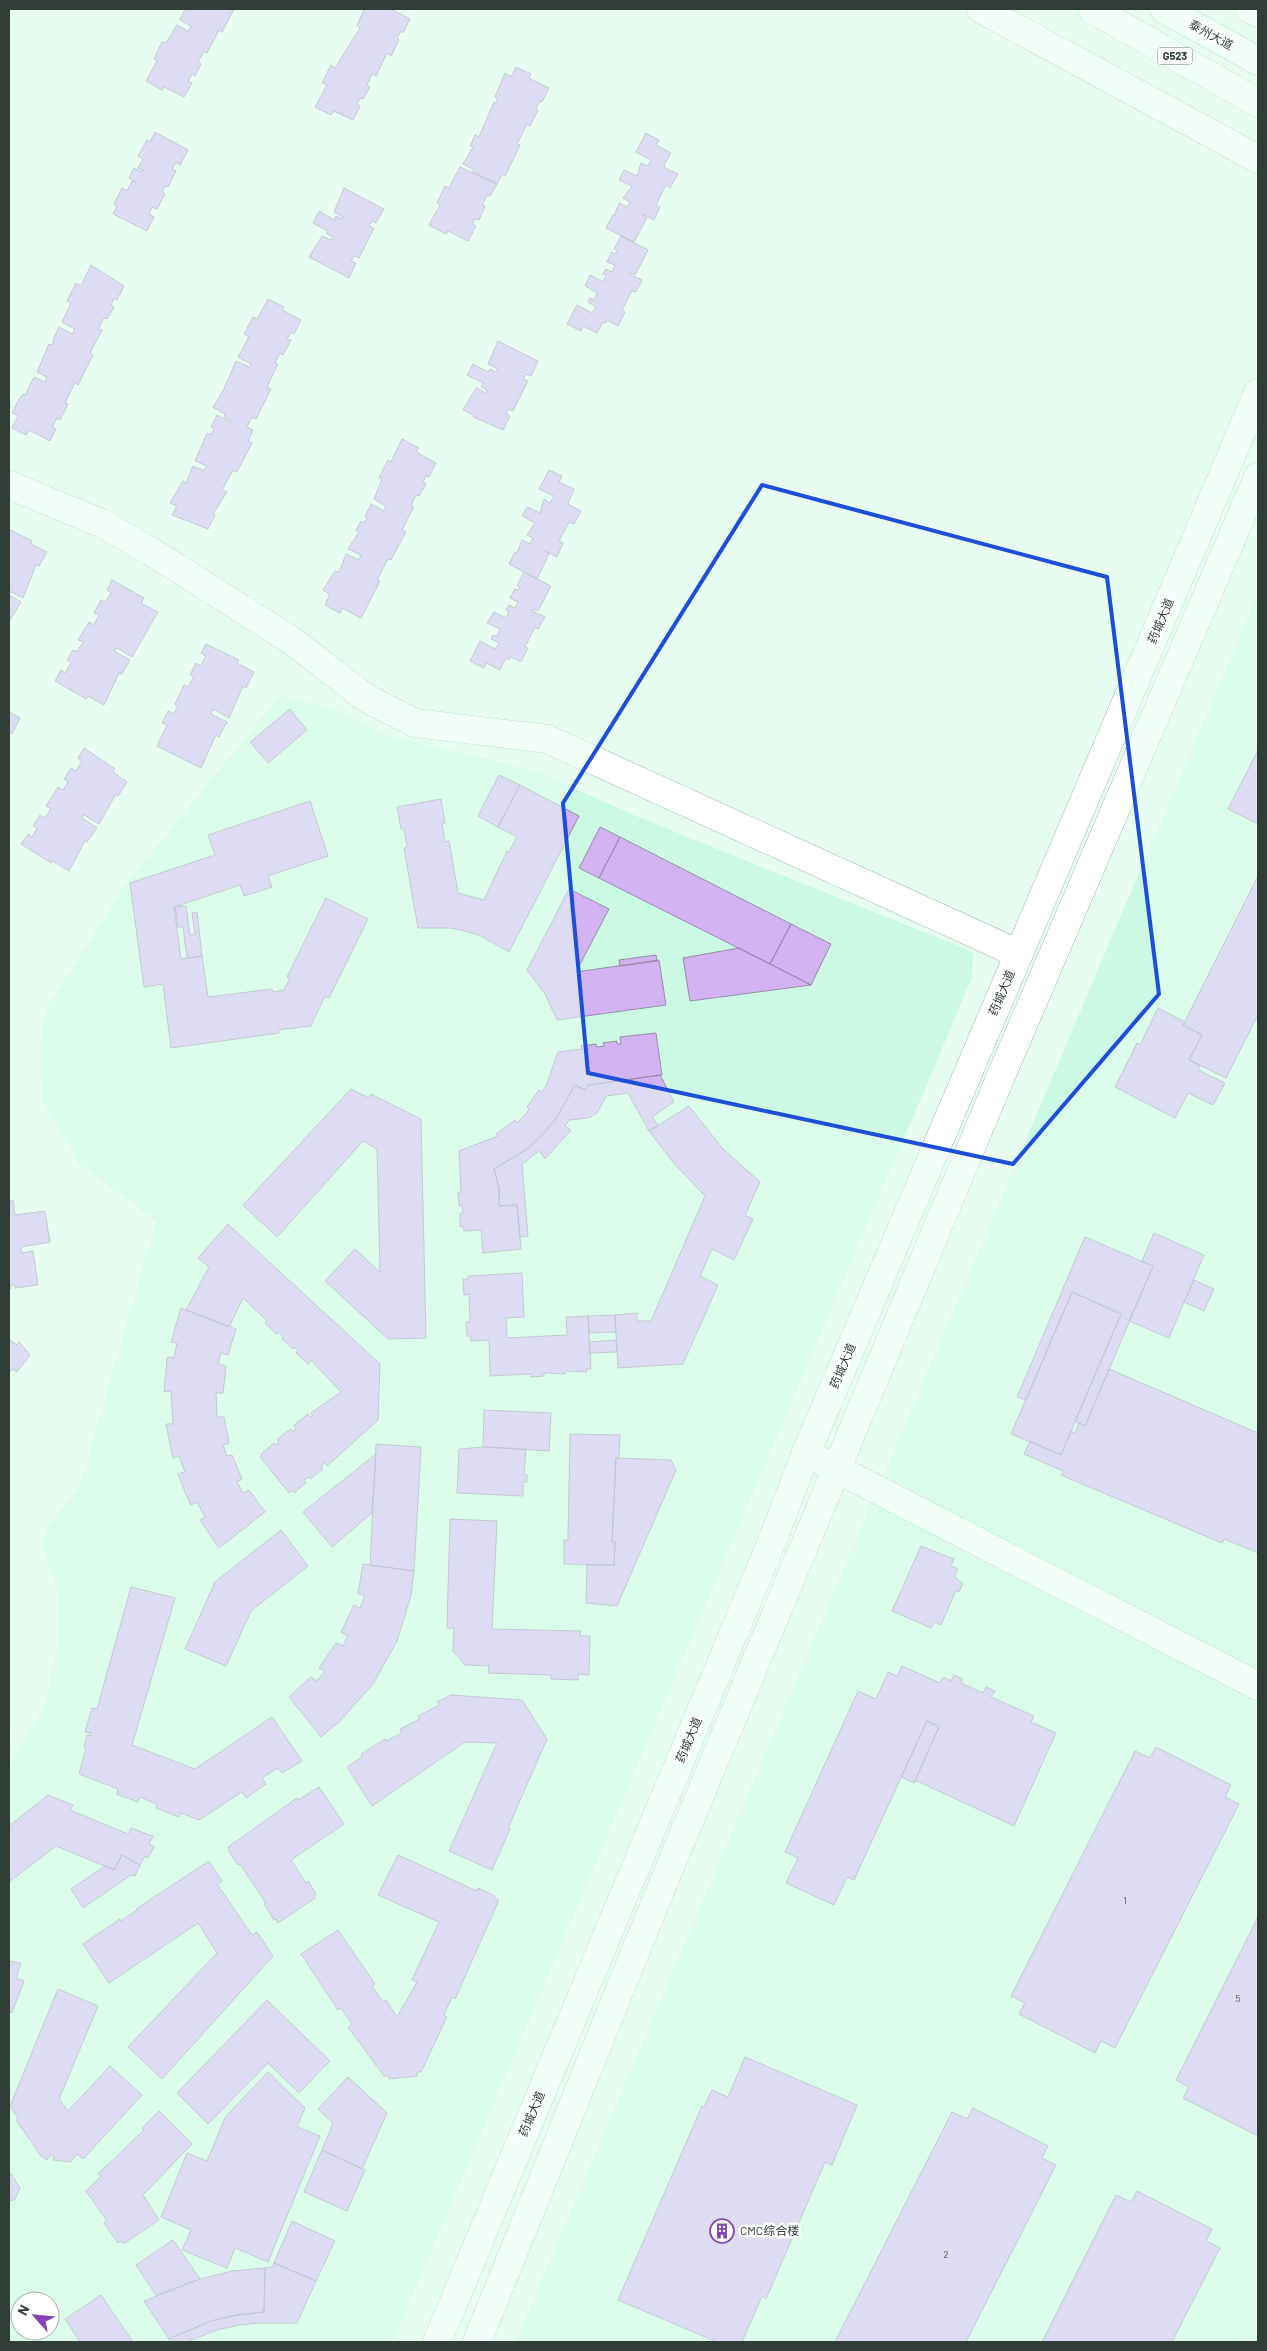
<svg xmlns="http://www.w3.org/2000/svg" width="1267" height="2351" viewBox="0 0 1267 2351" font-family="Barlow,'Noto Sans SC',sans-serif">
  <rect width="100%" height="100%" fill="#e7fdf2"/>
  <path fill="#ccf9e3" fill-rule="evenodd" d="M1258,593V2342H515Z
    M280,695L336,710L385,735L534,770L636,816L973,952L972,978L393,2342H9V1768L46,1700L57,1647V1587L42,1546L49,1525L80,1485L156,1221L78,1163L42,1100L39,1053L46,1008L125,885ZM20,2301H50V2331H20Z"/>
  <path fill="#d1b3f1" stroke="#998ba8" d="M185,9H234L222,32L219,30L207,53L204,51L198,62L201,64L195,76L192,74L188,81L192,83L184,97L164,87L162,90L146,81L157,61L154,59L162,42L166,43L177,25L188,31L191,26L180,20Z
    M364,9H391L410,19L403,33L401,31L397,38L399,40L391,56L387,53L376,76L372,74L367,85L370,87L363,99L360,98L357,104L360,106L353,120L334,111L331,115L315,107L327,85L322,83L331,65L335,68L360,28L357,26Z
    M516,67L531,74L529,78L549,88L542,102L540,101L536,109L538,110L530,126L527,124L517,144L520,145L505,176L502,174L497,184L473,172L474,170L463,164L473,147L470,146L475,135L479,137L494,102L496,103L498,98L495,97L505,73L511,77Z
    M155,132L188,150L180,165L176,162L172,169L176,171L168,187L165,186L162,192L165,194L157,209L152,207L149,214L154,217L147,231L113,214L117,206L114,204L122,188L127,191L132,181L137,183L129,178L134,168L142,172L143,170L138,168L143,159L138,156L147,140L150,142Z
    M646,133L659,140L656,145L671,153L664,165L665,168L678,174L670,188L666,185L656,205L660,207L654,220L642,214L647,218L634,242L606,228L613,215L614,216L619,203L627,207L630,202L623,198L632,186L619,180L624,170L637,176L641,163L648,166L651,160L636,152Z
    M460,167L497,184L490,196L487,195L482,205L485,206L479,220L475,219L472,224L476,226L468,241L448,231L446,234L429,225L440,205L437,203L445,186L449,188Z
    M344,188L384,209L376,223L372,221L369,226L374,228L359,258L354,256L351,261L356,263L349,278L309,257L322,236L331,240L333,237L327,234L328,231L313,223L319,211L334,220L336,216L342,219L343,217L334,212Z
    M621,236L648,250L635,275L630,272L629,274L642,280L636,292L632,291L622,310L625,312L618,326L607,320L606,323L603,322L597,333L583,326L581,331L567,324L577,305L592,313L596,307L588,302L590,298L594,300L597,293L585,286L590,275L603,282L606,275L603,274L606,269L612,272L615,265L607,262L612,252L615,254L617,251L614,249Z
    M91,265L124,286L117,300L114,298L111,305L114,307L107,319L104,318L98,329L102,330L90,353L93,355L78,385L75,383L65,403L68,404L60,420L57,418L52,427L56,429L50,441L29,430L26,435L12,428L18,416L12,413L18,401L23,394L25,395L34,377L45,382L47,377L37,372L49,344L52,345L54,340H53L59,327L72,334L75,329L62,322L71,303L67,301L76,283L81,286Z
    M268,299L284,307L282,310L301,320L294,334L291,332L287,339L291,340L283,355L280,353L275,363L278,364L267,387L271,389L256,419L252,417L247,427L253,430L248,441L252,443L237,472L233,470L222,490L227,492L213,514L215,515L208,529L172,515L177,506L170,503L183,481L186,483L193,466L204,471L207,466L195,461L207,433L211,435L214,428L211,427L217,415L230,422V420L224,417L225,414L213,407L223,391L236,361L249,367L251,364L238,357L249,337L244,334L253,317L257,319Z
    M498,341L538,361L531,376L526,374L523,379L528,381L513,411L508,409L506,414L510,416L503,430L473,417L474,415L463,410L476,388L486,393L487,390L481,387L483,383L467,375L473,364L488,372L490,369L496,372L498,369L488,364Z
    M402,439L419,448L416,452L436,463L429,477L426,476L423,482L426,484L419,496L416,495L411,506L414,507L402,530L406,532L391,560L388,559L377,580L380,581L361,618L342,608L340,613L325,605L330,594L323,590L335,571L339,572L346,554L359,560L361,555L348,549L359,532L356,530L361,521L364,523L367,518L365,517L371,504L384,511L386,506L374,499L382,479L379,478L388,460L391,462Z
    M549,470L562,476L559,482L574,489L568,504L581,511L574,524L569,522L559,541L563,543L557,557L545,551L549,554L537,579L509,564L515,552L517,553L522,540L530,544L533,538L527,535L535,523L522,516L527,507L540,513L544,499L550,503L554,496L539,489Z
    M9,529L32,541L31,544L47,552L39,566L36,565L23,598L9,591Z
    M524,572L551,586L538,611L533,609L532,611L545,617L538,629L535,627L525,647L528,648L521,662L511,657L509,660L506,658L500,670L486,663L484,668L470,661L480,641L495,649L499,643L491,639L493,635L497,636L500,629L487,623L494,612L506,618L509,612L506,610L509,605L515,608L518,602L510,598L515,589L518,590L520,587L517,586Z
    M112,580L144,598L141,603L158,612L132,657L117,648L114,651L130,660L122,674L119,673L104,705L88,696L86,699L55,681L61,670L65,673L71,663L67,660L73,650L77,652L83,642L78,640L89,622L94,625L99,615L94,613L101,600L105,602L111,593L107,590Z
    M9,595L21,602L9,622Z
    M206,644L239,660L237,663L254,672L246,688L243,686L229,718L213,709L211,714L227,722L219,737L216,735L201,768L157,746L167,725L162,723L168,711L174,714L178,706L175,704L184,685L188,687L194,677L190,675L196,663L201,666L206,656L201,653Z
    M290,709L307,730L268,763L250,742Z
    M9,712L20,718L12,734L9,732Z
    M84,748L115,769L113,772L127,782L118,796L116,794L99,824L84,815L82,818L97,828L87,842L85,841L69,871L52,861L51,863L21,844L28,834L32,837L37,828L33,826L40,815L45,818L51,809L46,806L58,787L63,790L68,782L64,779L71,768L76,771L82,761L78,758Z
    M1258,750V824L1228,809Z
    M499,775L520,785L498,827L478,816Z
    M520,785L579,816L509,952L481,936L465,931L450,928H418L404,848L407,847L404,829H401L397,807L441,799L445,823H442L445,842L449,841L458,893L484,900L507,851L509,852L517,837L498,827Z
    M310,801L328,856L268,876L272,887L244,896L240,885L174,907L181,959L202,956L208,997L272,989L273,992L284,990L290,978L287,977L326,898L368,919L329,998L325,996L311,1026L278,1030L279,1033L171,1048L163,984L144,987L130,883L215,855L208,835Z
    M600,827L620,837L599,878L579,868Z
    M620,837L791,924L770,964L599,878Z
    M1258,876V1015L1226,1078L1189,1060L1202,1035L1183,1025Z
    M569,889L609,909L576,972L659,960L666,1005L557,1020L545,994L527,970Z
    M186,906L190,935L195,934L192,913L197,912L202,956L187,958L183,927H178L175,907Z
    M791,924L831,944L811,985L770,964Z
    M739,948L770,964L811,985L690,1001L683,958Z
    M656,955L657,961L620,966L619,960Z
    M1158,1008L1185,1022L1183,1025L1202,1035L1189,1060L1200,1065L1198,1070L1225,1083L1213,1105L1188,1093L1175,1118L1115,1087L1137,1043L1140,1045Z
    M656,1033L662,1075L588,1085L585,1090L575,1085L555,1120L541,1136L527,1149L494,1169L499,1188V1206L517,1205L521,1249L483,1253L481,1230L464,1231L463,1226L460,1227V1213H463L462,1205L459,1206L458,1192H461L459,1151L498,1136L496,1134L515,1120L517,1123L525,1115L529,1109L527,1107L539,1090L542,1092L546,1086L558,1052L582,1049L581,1046L596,1044L597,1047L604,1046L603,1043L617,1041V1044H621L620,1037Z
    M660,1075L674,1102L652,1117L658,1126L649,1131L628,1093L606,1096L597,1113L588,1118L569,1120L565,1126L571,1130L545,1159L539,1151L522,1164L528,1236L520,1237L517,1205L499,1206V1188L494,1169L527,1149L541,1136L555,1120L575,1085L585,1090L588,1085Z
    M351,1089L369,1098L371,1094L421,1119L426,1338L388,1339L325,1281L355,1249L380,1272L377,1149L363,1141L277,1237L243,1205Z
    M689,1106L723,1149L760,1182L745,1215L753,1219L734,1260L712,1249L700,1276L718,1285L683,1364L618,1368L615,1315L637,1313V1321H651L705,1196L672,1161L649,1131Z
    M13,1200L15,1215L45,1211L50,1242L21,1247L22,1253L33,1251L38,1285L15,1288V1285H10L11,1289H9V1201Z
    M228,1224L380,1364L378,1420L327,1466L325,1463L321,1466L323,1469L310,1479L308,1477L304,1480L306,1483L294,1493L292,1490L289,1493L260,1457L262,1455L261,1454L274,1443L276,1445L279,1442L277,1439L291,1429L293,1432L296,1429L294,1425L308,1414L310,1417L313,1415L311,1413L341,1392L311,1360L308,1364L296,1353L298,1351L294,1347L293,1349L282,1339L284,1337L278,1332L276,1334L265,1323L267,1321L243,1298L229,1327L186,1310L209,1267L198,1258Z
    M1154,1233L1204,1255L1169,1338L1129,1321L1153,1266L1142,1261Z
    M1085,1237L1153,1266L1085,1426L1075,1421L1121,1314L1072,1292L1026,1400L1017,1397Z
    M522,1273L524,1317L506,1318L507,1338L567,1335L566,1317L588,1316L591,1369H586L587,1372L565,1371V1374L544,1373V1376L531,1377V1374L490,1376L489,1340L471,1341V1336H467L466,1322H470L469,1294L464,1295L463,1279H468V1276Z
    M1194,1280L1214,1289L1204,1311L1184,1302Z
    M1072,1292L1121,1314L1061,1455L1011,1434Z
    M181,1308L236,1329L228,1355L221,1353L218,1364L226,1366L223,1393H216L217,1417H224L229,1443L223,1445L227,1456L232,1455L242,1479L237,1482L243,1493L249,1490L265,1512L219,1548L200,1520L205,1517L197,1502L191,1505L187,1497L178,1474L185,1472L179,1456L173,1458L166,1424H173L171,1391L164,1392L167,1359L168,1357L174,1358L177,1343L171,1342Z
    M615,1315L616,1332L589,1333L588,1316Z
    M9,1339L17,1345L19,1342L30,1355L17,1372L12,1369L9,1374Z
    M616,1340L617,1352L590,1353L589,1342Z
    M1109,1369L1258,1433V1553L1224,1539L1222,1543L1061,1475L1063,1471L1024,1454L1030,1441L1061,1455L1071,1431L1075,1433L1079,1423L1085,1426Z
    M484,1410L551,1413L549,1451L483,1447Z
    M570,1434L620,1435L619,1458H616L612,1542H615L614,1565L564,1564V1540H568Z
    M376,1444L421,1447L414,1571L370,1565Z
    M483,1447L526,1449L524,1474L527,1475V1482H523V1496L457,1493L459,1449Z
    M376,1454L372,1513L332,1547L303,1512Z
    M616,1458L671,1460L676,1470L617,1606L586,1603L587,1565H614L615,1542H612Z
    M450,1519L497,1521L492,1629L581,1631L580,1636H590L589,1675L578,1674V1680L551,1679V1675L488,1673L489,1666L465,1665L453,1651L454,1628H447Z
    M281,1530L308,1566L251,1611L226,1666L185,1649L215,1582Z
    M921,1546L954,1559L951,1566L958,1569L954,1577L963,1583L959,1592L956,1590L941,1625L934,1622L931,1628L892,1611Z
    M363,1564L414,1571L411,1595L397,1641L373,1684L340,1721L321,1737L289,1697L311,1677L317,1681L325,1671L319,1668L336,1643L343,1646L348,1636L341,1632L354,1605L360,1608L365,1596L358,1593Z
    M131,1587L175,1598L132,1745L195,1769L272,1717L302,1761L282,1773L278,1768L262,1778L266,1784L246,1798L242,1792L199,1820L181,1813L179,1817L156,1808L157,1804L140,1797L138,1802L117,1794L118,1789L79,1774L86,1748L84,1747L87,1735L90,1736L91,1733L85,1732L92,1708L97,1709Z
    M902,1666L940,1683L943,1677L951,1681L954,1675L963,1679L961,1683L983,1693L986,1687L995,1691L991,1697L1034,1716L1031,1722L1056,1733L1014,1826L915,1780L939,1727L927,1721L854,1880L847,1877L834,1905L786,1883L798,1858L785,1852L858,1691L876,1699L888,1672L897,1676Z
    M451,1695L522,1700L547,1739L508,1828L510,1829L492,1870L449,1851L497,1743L465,1742L372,1806L347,1767L362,1757L361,1754L385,1739L386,1741L402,1733L400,1729L420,1719L418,1716L439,1705L437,1702Z
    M927,1721L939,1727L914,1783L901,1777Z
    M1156,1747L1231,1785L1225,1797L1239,1804L1115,2048L1101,2041L1095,2053L1019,2014L1025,2003L1011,1996L1135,1751L1150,1758Z
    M319,1787L344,1824L291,1860L306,1883L308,1881L316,1894L314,1896L315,1898L278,1923L276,1919L274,1920L264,1904L266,1903L240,1864L238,1865L228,1850L230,1849L228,1847L297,1798L298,1800Z
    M48,1795L73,1805L70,1810L128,1834L131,1828L153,1836L149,1844L154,1847L148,1858L145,1856L140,1865L122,1855L114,1870L56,1846L9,1882V1826Z
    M122,1855L140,1865L135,1876L131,1875L83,1908L71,1889L105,1866L114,1870Z
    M398,1855L477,1891L478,1888L495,1896L494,1898L499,1900L455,1999L452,1997L444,2015L447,2017L421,2072H417V2076L389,2079V2076H384L348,2027L352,2024L341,2008L338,2010L301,1954L338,1930L375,1984L372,1986L383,2002L386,2000L397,2017L417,1982L412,1980L439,1922L378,1895Z
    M209,1861L222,1881L217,1884L252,1935L257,1932L273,1956L162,2079L128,2047L217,1953L198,1923L109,1983L83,1944L120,1919L121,1921L137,1910L136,1909Z
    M1258,1917V2136L1183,2098L1189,2087L1176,2080Z
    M9,1961L21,1963L16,1978L24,1981L12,2013L9,2011Z
    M58,1989L98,2006L59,2099L68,2111L110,2066L142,2095L83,2159L77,2154L71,2162L53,2160L54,2156L51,2155L47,2160L41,2156L16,2120L18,2118L10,2106Z
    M267,2000L330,2061L299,2093L268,2063L208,2124L177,2093Z
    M745,2057L857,2105L832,2165L825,2162L766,2299L762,2296L742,2342H717L618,2300L702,2106L704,2107L712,2090L728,2097Z
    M268,2072L305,2108L297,2127L320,2136L268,2262L235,2248L227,2268L182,2250L191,2230L161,2217L187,2153L207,2161L226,2116Z
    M348,2077L387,2113L362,2169L322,2150L333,2123L318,2109Z
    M973,2108L1048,2146L1042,2158L1056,2165L966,2342H835L952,2112L967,2119Z
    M159,2111L192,2144L143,2195L159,2220L123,2244L121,2241L118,2243L104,2223L107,2221L86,2191L101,2176L98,2174L144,2130L142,2128Z
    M322,2150L365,2170L347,2211L304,2192Z
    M9,2171L20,2188L15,2199L10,2201Z
    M1137,2191L1212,2229L1206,2241L1220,2248L1172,2342H1042L1116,2195L1131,2202Z
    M292,2221L335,2241L316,2281L274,2263Z
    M173,2240L200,2279L156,2295L136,2265Z
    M274,2263L316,2281L297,2323H259L239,2325L217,2330L186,2342H171L169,2339L211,2321L237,2315L264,2312L265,2268L273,2267Z
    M265,2268L264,2312L237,2315L211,2321L169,2339L144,2301L200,2279L232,2271Z
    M101,2295L133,2342H80L65,2319Z"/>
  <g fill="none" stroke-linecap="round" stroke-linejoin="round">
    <g stroke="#9abdac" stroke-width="29">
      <path id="minor" d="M981,9L1258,159
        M1250,9L1258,13
        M9,485L101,523L152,552L291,640L366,698L415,723L547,739L1019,954
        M806,1453L1258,1686"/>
    </g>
    <g stroke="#9abdac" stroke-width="29">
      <path id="major" d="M437,2342L773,1539L806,1453L1258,393
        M477,2342L660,1891L1001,1076L1258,477"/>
    </g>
    <g stroke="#9abdac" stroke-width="29">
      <path id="highway" d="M1092,9L1258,103
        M1164,9L1258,61"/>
    </g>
    <use href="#minor" stroke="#fff" stroke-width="28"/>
    <use href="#major" stroke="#fff" stroke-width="28"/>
    <use href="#highway" stroke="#fff" stroke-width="28"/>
  </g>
  <path d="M0 0H1267V2351H0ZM762,485L1107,577L1159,994L1013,1164L588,1073L563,803Z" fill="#e7fdf2" fill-opacity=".55" fill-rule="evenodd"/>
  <path fill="none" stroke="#1d4ed8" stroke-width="4" stroke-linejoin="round" d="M762,485L1107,577L1159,994L1013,1164L588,1073L563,803Z"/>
  <defs>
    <g id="building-ring" transform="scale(1.25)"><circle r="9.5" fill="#fff" stroke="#8444b9" stroke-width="1.5"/><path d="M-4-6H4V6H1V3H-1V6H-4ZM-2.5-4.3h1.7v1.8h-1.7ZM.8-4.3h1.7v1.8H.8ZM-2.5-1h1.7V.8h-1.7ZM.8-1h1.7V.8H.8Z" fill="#8444b9"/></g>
  </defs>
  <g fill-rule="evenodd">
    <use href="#building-ring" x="722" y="2231"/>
  </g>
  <g text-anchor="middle" stroke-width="5" stroke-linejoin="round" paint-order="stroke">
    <g font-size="10" fill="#585b66">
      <text x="1125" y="1904">1</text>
      <text x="1238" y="2002">5</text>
      <text x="946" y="2258">2</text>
    </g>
    <rect fill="#fff" stroke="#6e7873" stroke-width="1" x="1157.5" y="47.5" width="35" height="17" rx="4"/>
    <g font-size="11" font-weight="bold" fill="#303e37">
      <text x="1175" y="60">G523</text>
    </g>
    <g font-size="12" fill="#303e37" stroke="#fff">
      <text transform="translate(1211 35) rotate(29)" y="4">泰州大道</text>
      <text transform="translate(1161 621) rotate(-67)" y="4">药城大道</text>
      <text transform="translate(1002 993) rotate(-67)" y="4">药城大道</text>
      <text transform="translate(843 1366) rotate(-67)" y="4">药城大道</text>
      <text transform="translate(689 1740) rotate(-67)" y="4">药城大道</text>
      <text transform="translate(532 2114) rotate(-67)" y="4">药城大道</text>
    </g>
    <g font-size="12" fill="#303e37" stroke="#fff" text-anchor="start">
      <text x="740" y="2235">CMC综合楼</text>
    </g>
  </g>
  <rect width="1267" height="2351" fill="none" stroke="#303e37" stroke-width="20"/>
  <g transform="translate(35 2316) rotate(297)"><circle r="24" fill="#ffffff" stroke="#acb2af"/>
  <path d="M0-4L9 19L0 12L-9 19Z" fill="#8444b9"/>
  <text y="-8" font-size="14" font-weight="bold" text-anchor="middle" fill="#303e37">N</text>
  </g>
</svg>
